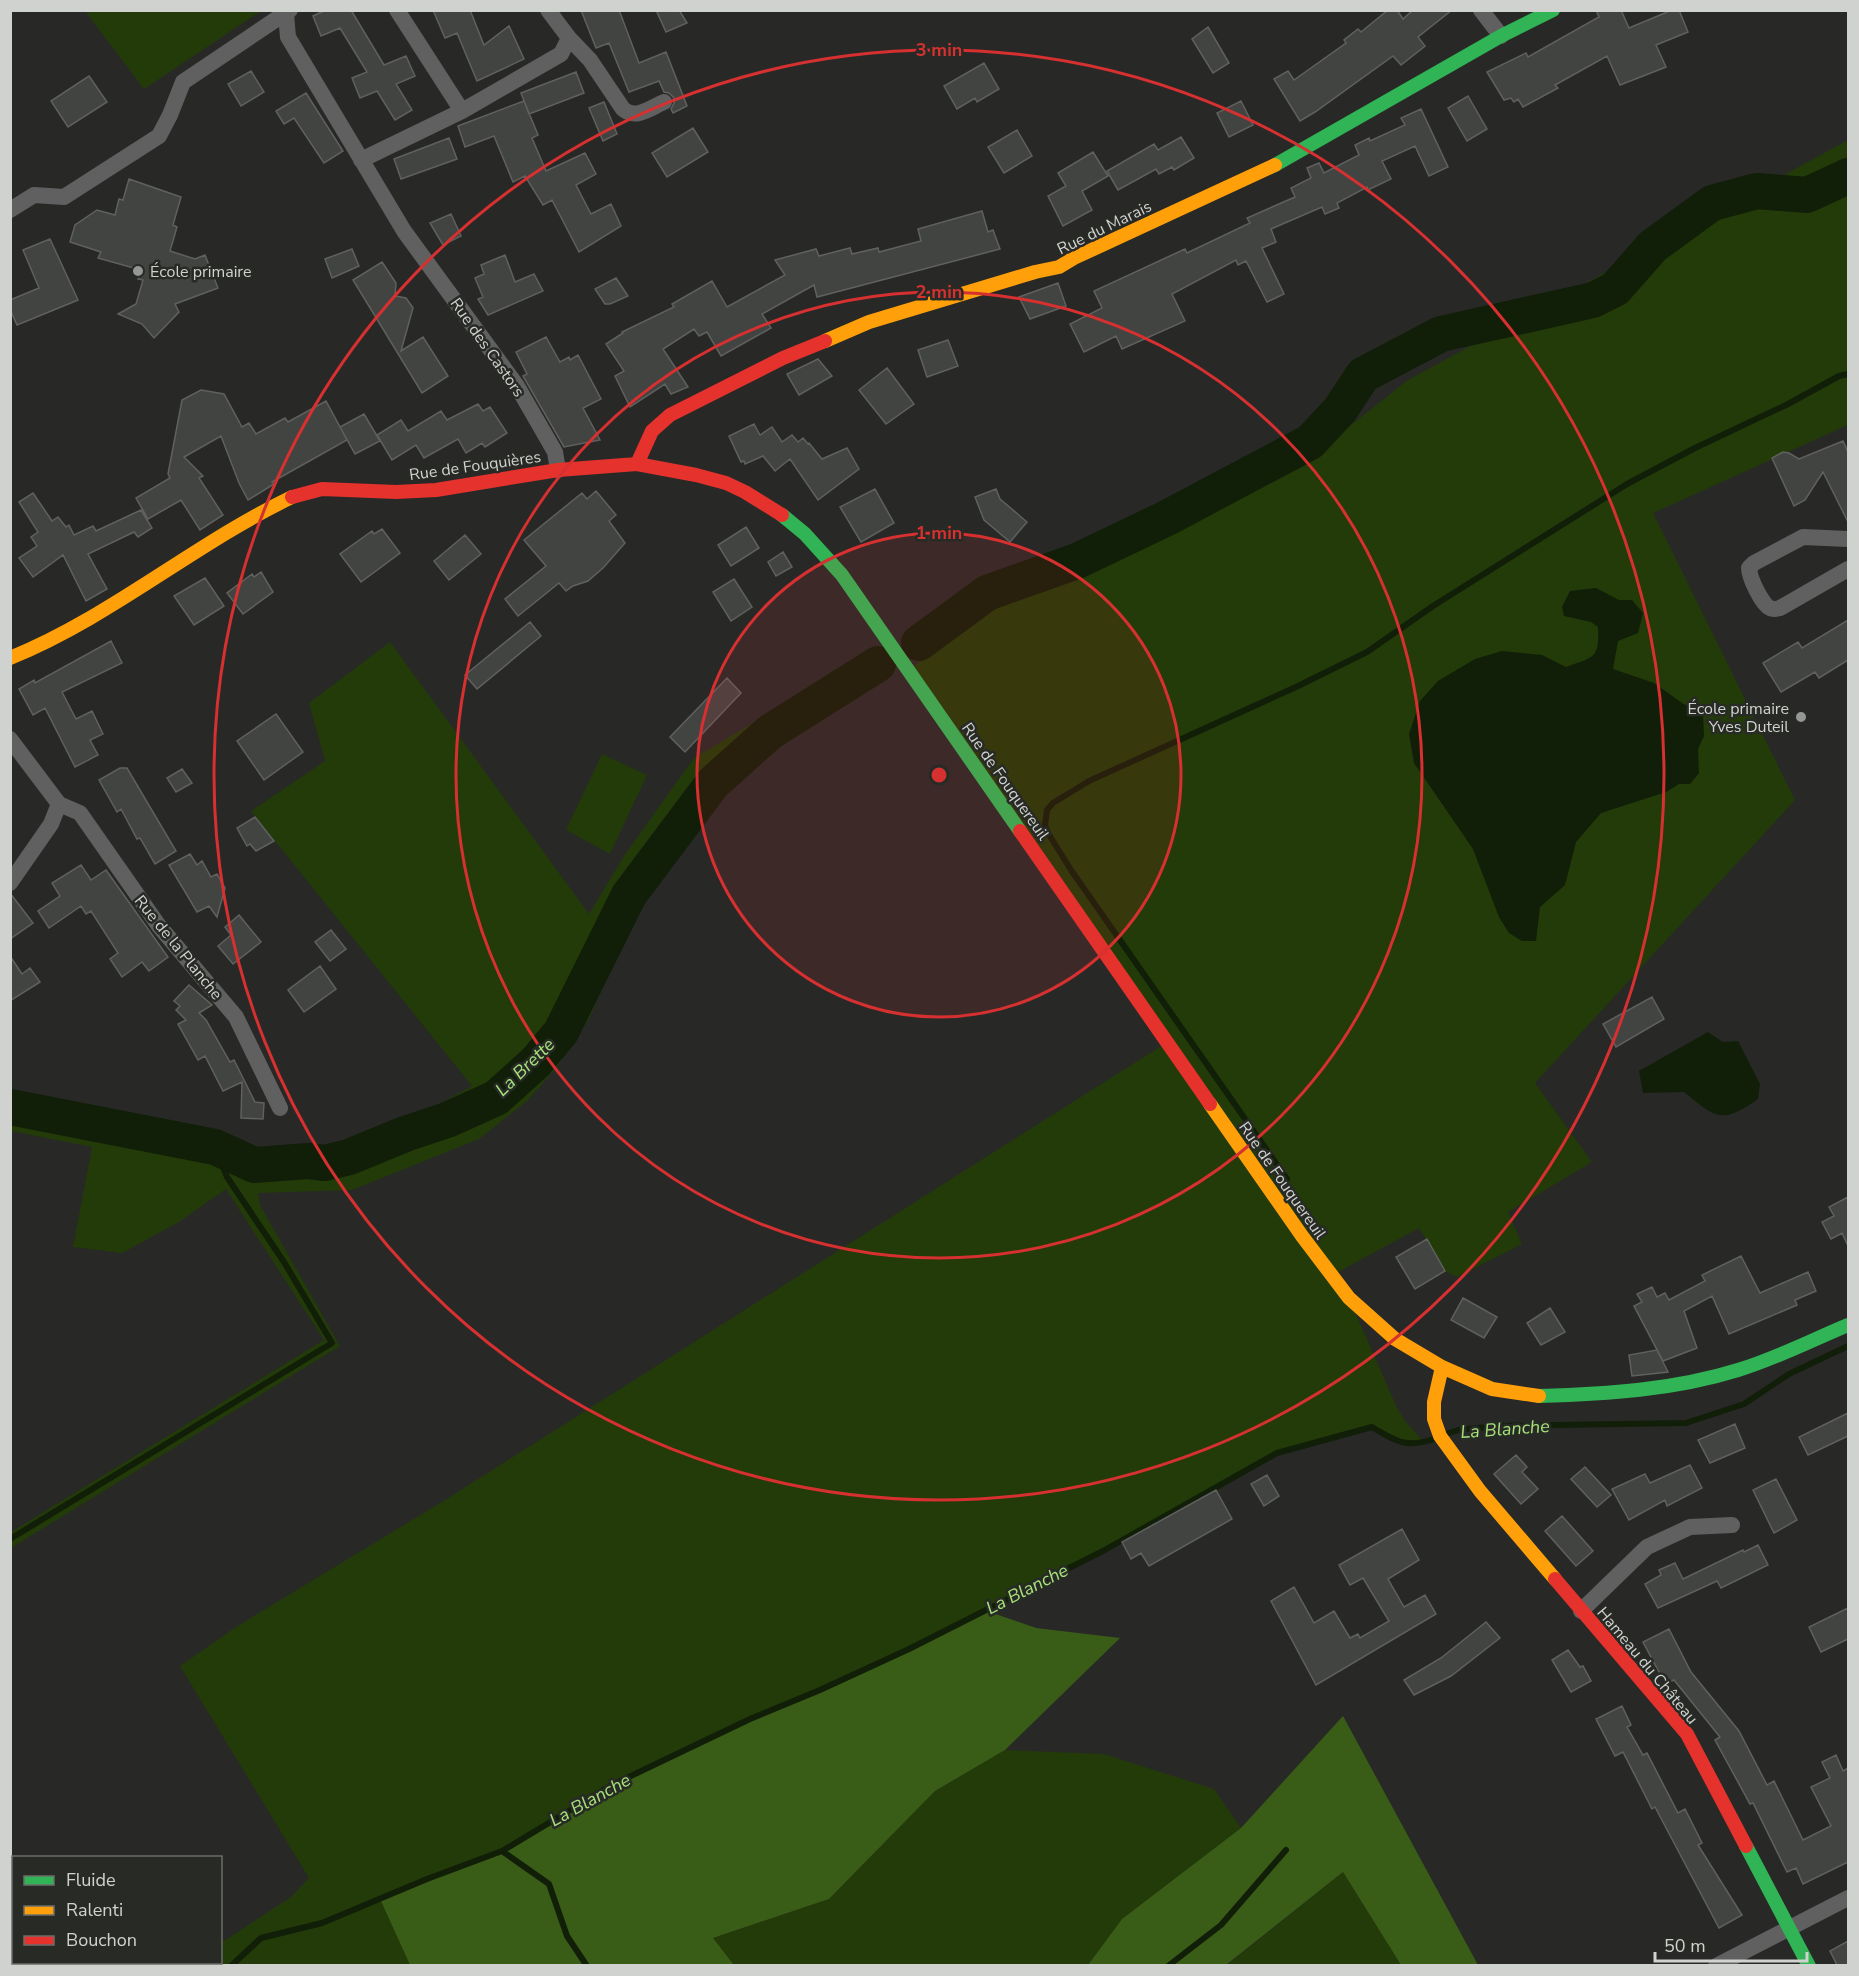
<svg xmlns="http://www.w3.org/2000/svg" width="1859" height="1976" viewBox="0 0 1859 1976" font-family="'Nunito Sans',sans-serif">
  <rect width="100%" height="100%" fill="#282927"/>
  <path fill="#223b09" d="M85,11H261L144,89Z
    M1848,140V425L1653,513L1795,800L1535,1083L1592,1162L1508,1212L1522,1244L1457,1277L1445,1271L1419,1228L1331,1276L1349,1298L1397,1408L1406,1422L1424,1442H1399L1372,1427L1277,1453L1113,1547L909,1649L820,1690L750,1719L612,1785L502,1851L380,1899L410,1965H185L190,1963L220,1962L221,1943L291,1897L309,1878L180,1666L236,1627L445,1500L1166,1043L908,670L1010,599L1184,529L1322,448L1408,380Z
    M390,642L589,914L624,856L694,758L869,654L884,679L793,736L726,785L645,897L625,936L589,1019L556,1068L527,1101L479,1139L352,1190L258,1193L260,1205L340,1346L11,1548V1532L324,1340L226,1189L179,1222L122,1253L73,1247L92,1147L11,1131V1090L39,1104L179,1132L242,1149L298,1153L345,1142L423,1113L472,1086L251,811L325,761L309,703Z
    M602,754L647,775L610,854L566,830Z
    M1005,1750L1104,1754L1214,1789L1241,1828L1122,1919L1088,1965H734L713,1938L829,1899L935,1791Z
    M1343,1872L1401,1965L1226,1966Z"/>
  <path fill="#395d16" d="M984,1610L1036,1628L1120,1638L1005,1750L935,1791L829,1899L713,1938L734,1965H410L380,1899L502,1851L612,1785L750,1719L820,1690L909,1649Z
    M1343,1716L1478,1965H1401L1343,1872L1226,1965H1088L1122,1919L1241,1828Z"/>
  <path fill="#111e08" d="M1596,588L1619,600H1632L1643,613L1638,633L1618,641L1613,669L1654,683L1682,703L1703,714L1704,736L1698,749L1699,773L1690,784H1679L1666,792L1601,813L1576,842L1565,885L1540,907L1536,941H1522L1509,933L1499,917L1473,849L1414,763L1409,734L1420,701L1438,681L1475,659L1502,651L1542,655L1566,667C1593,657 1600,659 1598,627L1591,622L1564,616L1562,607L1570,591Z
    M1708,1032L1723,1042L1738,1041L1760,1084L1758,1099C1722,1124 1717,1119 1684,1092L1643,1093L1639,1071Z"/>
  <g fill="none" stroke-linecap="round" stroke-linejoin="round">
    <path stroke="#111e08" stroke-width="6" d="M1287,1179L1071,870L1048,833L1045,825L1047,810L1053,803L1089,781L1296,687L1367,652L1433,606L1627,484L1695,448L1788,404L1839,376L1848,374
      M1446,1434L1458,1430L1499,1426L1686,1423L1744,1404L1789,1374L1848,1346
      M10,1539L332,1343L284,1262L227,1177L215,1147
      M502,1851L549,1884L567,1936L587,1966
      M231,1966L261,1938L322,1923L427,1879L502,1851L612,1785L750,1719L820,1690L909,1649L1103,1551L1277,1453L1372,1427C1397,1442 1407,1449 1437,1438
      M1168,1966L1221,1925L1286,1850"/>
    <path stroke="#111e08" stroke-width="36" d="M919,643L987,593L1077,561L1167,518L1310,442L1340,410L1363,375L1441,334L1593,300L1615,289L1653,246L1712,203L1757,191L1807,195L1848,176
      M10,1107L215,1147L254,1165L308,1161L325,1163L349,1157L405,1134L447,1120L496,1098L536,1062L561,1032L629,895L713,783L770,732L878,664"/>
  </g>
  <path fill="#424441" stroke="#60615f" stroke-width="1.5" d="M326,10H351L384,65L406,56L415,76L396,84L412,110L395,120L377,91L360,98L352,78L367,72L340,28L321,36L313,16Z
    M433,10H470L484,45L509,26L524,59L477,81L457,33L445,38Z
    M581,10H619L639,63L666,52L687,106L673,113L671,109L674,103V98L669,93L664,92L659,81L629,92L609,43L596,48Z
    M656,10H679L687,23L666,32Z
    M1388,10H1397L1403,19L1413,10H1452L1418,37L1425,46L1401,65L1393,56L1315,112L1300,121L1274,79L1288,71L1294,80L1346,43L1344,40L1358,29L1361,32Z
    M1596,10H1621L1629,28L1672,10H1679L1688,32L1656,45L1666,67L1620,85L1607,56L1555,85L1558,88L1523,107L1518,99L1514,102L1511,98L1504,100L1487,72L1526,53L1528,57L1599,17Z
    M1208,27L1229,63L1213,73L1192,39Z
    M984,63L999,89L977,102L975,98L957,109L944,86Z
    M251,71L264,92L241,106L228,84Z
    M576,72L584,93L529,114L521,93Z
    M89,76L107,102L68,127L51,101Z
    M306,93L343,151L324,163L294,118L284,124L276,111Z
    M1468,96L1487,129L1467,141L1448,108Z
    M524,101L538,135L532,138L546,171L585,153L596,174L576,185L591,214L611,204L621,226L579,252L552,200L543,205L525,176L513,182L494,136L465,147L458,126Z
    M1241,101L1253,125L1229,137L1217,113Z
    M604,102L617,134L603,141L589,108Z
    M1421,109L1448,167L1429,176L1415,146L1382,161L1391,179L1368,190L1367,187L1337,203L1339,208L1325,214L1322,207L1271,229L1276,242L1262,248L1284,294L1267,302L1246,261L1238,265L1236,260L1172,294L1185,321L1122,349L1116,336L1084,352L1070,324L1102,308L1094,291L1185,249L1187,253L1250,223L1247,218L1295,197L1291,188L1311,178L1307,168L1319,163L1324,173L1359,155L1355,145L1369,138L1370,141L1405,125L1401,118Z
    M693,128L708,152L667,177L652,153Z
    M1017,130L1032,156L1004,173L988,147Z
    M1181,137L1194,158L1174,170L1172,167L1159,174L1156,169L1118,190L1107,171L1154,144L1158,150Z
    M449,138L457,159L401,179L394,159Z
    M1093,152L1108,176L1082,191L1092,210L1063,226L1048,196L1066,186L1058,173Z
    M129,179L181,197L173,225L177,227L170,251L195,259L205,255L218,288L175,304L179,312L154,338L142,324L118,314L136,304L143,280L138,279L141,270L98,258L101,252L70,242L75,225L97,210L115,215L119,199L123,200Z
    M982,211L988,232L993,230L1000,249L817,297L814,285L762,314L771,328L721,356L707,332L699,336L694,329L663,349L688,387L671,394L665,384L630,407L615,376L624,371L606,344L623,333L622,332L674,307L672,304L712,281L727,307L785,275L775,260L816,249L819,256L850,248L852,254L878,248L879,252L921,241L918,229Z
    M451,214L461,236L443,245L430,223Z
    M50,239L78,300L17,325L10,309V300L39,288L23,250Z
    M352,249L359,266L332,278L325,259Z
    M505,255L515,282L534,274L543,291L488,315L478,299L483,297L475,278L484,274L481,265Z
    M382,262L396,283L395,296L406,298L413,308L401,351L423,337L448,376L422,393L353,280Z
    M616,278L628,296L610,304H605L595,289Z
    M1058,283L1066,306L1030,319L1019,297Z
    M546,337L560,362L569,357L570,360L578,355L601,399L583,408L600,440L564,447L523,376L527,374L516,352Z
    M948,340L958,366L927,377L918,350Z
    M818,359L832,376L799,395L787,374Z
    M887,368L914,404L886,424L859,390Z
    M201,390L224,394L242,427L249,423L256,434L285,418L288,422L326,401L347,440L272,482L274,484L248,500L239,483L221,436L184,457L203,476L199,478L223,515L200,530L181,500L148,519L136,498L170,478L168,474L182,400Z
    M478,404L483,411L490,407L507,433L485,447L482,443L466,453L458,439L424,458L416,445L392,460L377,435L401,420L408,431L441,411L447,420Z
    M364,414L380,441L355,454L340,427Z
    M754,424L760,435L772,427L782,442L792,435L798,442L803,438L808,444L809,443L822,459L847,448L859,469L818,500L790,459L775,471L763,456L745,464L744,461L741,462L729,436Z
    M1843,441L1848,452V522L1823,472L1805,500L1794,506L1772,458L1783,452L1789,453L1799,459Z
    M875,489L894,523L861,542L840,507Z
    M996,489L1000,499L1027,522L1010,542L984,520L975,497Z
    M596,491L616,515L609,521L625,543L603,568L588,581L573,586L566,591L559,583L518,616L505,599L546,566L524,540L582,493L587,499Z
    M33,493L52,521L58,517L66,527L69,525L74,535L93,526L96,531L141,510L152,528L138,537L134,532L88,554L107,589L86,601L63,555L33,577L19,558L37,546L31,537L38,532L19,502Z
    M746,527L759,548L731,566L718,545Z
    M382,529L400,553L361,582L340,554L372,531L374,534Z
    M465,535L481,554L449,580L434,561Z
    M783,552L792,567L776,576L768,562Z
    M261,572L273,592L243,614L227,593L252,574L254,577Z
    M205,578L224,606L194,625L174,596Z
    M734,579L752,607L731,621L713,592Z
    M1848,620V660L1819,678L1815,672L1781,692L1763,663L1798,642L1802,648Z
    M530,622L541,636L477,689L465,675Z
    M111,641L122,663L62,692L76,719L92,711L103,734L90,740L98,755L75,767L45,708L33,715L19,689L34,680L35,683Z
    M727,678L741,693L685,752L670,737Z
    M276,714L303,752L264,780L237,741Z
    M120,768H127L176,851L155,864L140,838L137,839L121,809L117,812L99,780Z
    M182,769L192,783L176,792L167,778Z
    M255,817L274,841L256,851L250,844L247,846L237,828Z
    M190,854L197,865L202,861L211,877L217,874L225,888L217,917L209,906L197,912L169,865Z
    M81,865L91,880L106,870L168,957L149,971L142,962L122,977L110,959L118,953L91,911L86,914L81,906L49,928L38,911L60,896L52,883Z
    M10,893L33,923L10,939Z
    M239,915L261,942L233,964L218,946L231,935L225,927Z
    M331,930L346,949L330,961L315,942Z
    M10,956L22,974L30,968L40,982L10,1001Z
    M320,966L336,989L304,1012L288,990Z
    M189,985L212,1005L199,1013L206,1020L230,1062L234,1060L255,1102L264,1103L263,1119L241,1118L242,1082L223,1091L205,1056L198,1060L178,1024L186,1020L176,1010L180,1006L174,1001Z
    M1652,997L1664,1019L1616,1047L1603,1024Z
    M1848,1197V1246L1842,1233L1831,1239L1822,1222L1834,1216L1829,1207Z
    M1427,1239L1445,1271L1415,1289L1396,1257Z
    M1741,1256L1760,1293L1808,1272L1816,1291L1795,1300L1797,1305L1729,1334L1712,1296L1684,1311L1697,1348L1663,1361L1634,1306L1642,1302L1637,1294L1652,1287L1657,1297L1665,1293L1669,1300L1705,1281L1702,1275Z
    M1463,1298L1497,1317L1484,1338L1451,1320Z
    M1550,1308L1565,1332L1541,1345L1527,1323Z
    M1657,1350L1668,1372L1632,1376L1629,1355Z
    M1848,1413V1436L1808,1455L1799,1437Z
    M1735,1424L1745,1448L1710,1463L1698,1440Z
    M1516,1455L1527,1467L1522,1472L1538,1489L1521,1504L1494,1474Z
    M1690,1465L1702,1488L1667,1506L1665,1500L1629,1520L1612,1489L1645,1474L1650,1483Z
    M1585,1467L1611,1495L1597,1507L1571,1479Z
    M1267,1475L1279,1496L1264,1506L1251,1484Z
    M1776,1479L1797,1520L1774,1533L1753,1490Z
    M1216,1490L1232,1519L1149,1566L1141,1553L1131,1559L1122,1542Z
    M1562,1516L1593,1551L1576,1566L1545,1531Z
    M1402,1529L1419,1560L1388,1579L1404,1607L1425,1595L1436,1614L1316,1685L1271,1601L1294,1587L1314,1623L1334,1611L1350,1638L1358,1634L1360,1638L1389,1621L1363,1578L1350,1585L1339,1565Z
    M1758,1545L1768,1565L1721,1588L1717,1581L1658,1608L1645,1584L1661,1575L1659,1570L1675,1563L1683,1579L1743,1550L1744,1552Z
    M1848,1608V1639L1821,1652L1809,1627Z
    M1486,1622L1500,1638L1451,1676L1414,1695L1404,1680L1441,1658Z
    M1669,1629L1691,1672L1739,1731L1767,1785L1774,1781L1803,1840L1831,1826L1811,1787L1830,1778L1822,1762L1836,1755L1843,1771L1848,1768V1862L1803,1884L1796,1868L1787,1872L1753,1803L1750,1804L1715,1740L1720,1737L1674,1680L1667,1683L1662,1673L1660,1674L1643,1642Z
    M1568,1650L1580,1667L1583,1666L1591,1681L1571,1692L1552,1660Z
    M1622,1706L1631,1725L1627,1727L1643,1755L1647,1753L1678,1813L1685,1809L1702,1843L1698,1845L1742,1915L1719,1928L1655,1807L1652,1809L1623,1752L1615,1756L1596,1719Z
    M1848,1941V1965H1837L1830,1951Z"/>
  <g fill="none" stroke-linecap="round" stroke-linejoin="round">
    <path stroke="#606060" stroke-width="16" d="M397,10L462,111
      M1481,10L1501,36
      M286,14L288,37L404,231L517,386L555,452L558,470
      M569,38L590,60L623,109C636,120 650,108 664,102
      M361,160L462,111L561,54L569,38L548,10
      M10,210L34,195L64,197L159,136L170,115L183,82L290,10
      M1848,539L1803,537L1754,563L1749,568C1749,577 1762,605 1770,608C1774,610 1776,609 1780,608L1848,569
      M10,739L59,804L80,813L159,926L236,1017L280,1108
      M10,883L51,824L59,804
      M1581,1611L1647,1547L1690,1527L1732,1525
      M1716,1966L1848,1898"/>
    <path stroke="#30b455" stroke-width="14" d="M1275,165L1501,36L1553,10
      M782,515L805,534L842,575L1020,831
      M1539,1396C1606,1394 1674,1390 1738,1370C1775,1359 1812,1340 1848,1325
      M1746,1846L1809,1966"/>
    <path stroke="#ff9f0a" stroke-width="14" d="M825,341L869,322L1035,272L1059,267L1074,258L1275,165
      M10,658C111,617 194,544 292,497
      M1210,1104L1302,1236L1349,1298L1395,1339L1442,1367L1492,1389L1539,1396
      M1442,1367L1434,1402V1419L1440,1436L1480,1491L1555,1579"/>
    <path stroke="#e5322d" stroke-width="14" d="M637,464L652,431L670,415L783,358L825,341
      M292,497L322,489L396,492L436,490L558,470L637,464L696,475L726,483L745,492L782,515
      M1020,831L1210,1104
      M1555,1579L1687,1734L1746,1846"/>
  </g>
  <circle cx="939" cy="775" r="242" fill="#d63030" fill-opacity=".12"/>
  <g fill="none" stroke="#d63030" stroke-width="3">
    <circle cx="939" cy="775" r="242"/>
    <circle cx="939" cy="775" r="483"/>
    <circle cx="939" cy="775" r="725"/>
  </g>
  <g fill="#959794" stroke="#282a26" stroke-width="2">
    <circle cx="138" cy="271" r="6"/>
    <circle cx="1801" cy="717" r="6"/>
  </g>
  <g text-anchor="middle" stroke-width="5" stroke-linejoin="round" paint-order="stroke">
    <g font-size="16" fill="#d0d2cf" stroke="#282a26">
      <text transform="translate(1104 227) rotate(-26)" y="6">Rue du Marais</text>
      <text transform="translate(488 347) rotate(55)" y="6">Rue des Castors</text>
      <text transform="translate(475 465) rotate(-8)" y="6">Rue de Fouquières</text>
      <text transform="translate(1006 781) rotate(55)" y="6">Rue de Fouquereuil</text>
      <text transform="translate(179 947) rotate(51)" y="6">Rue de la Planche</text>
      <text transform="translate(1283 1180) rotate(55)" y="6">Rue de Fouquereuil</text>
      <text transform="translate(1648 1665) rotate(50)" y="6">Hameau du Château</text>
    </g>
    <g font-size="16" fill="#d0d2cf" stroke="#282a26" text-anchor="start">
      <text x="150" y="277">École primaire</text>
      <text x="1789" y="714" text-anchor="end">École primaire<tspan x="1789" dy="18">Yves Duteil</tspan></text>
    </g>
    <g font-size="18" font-style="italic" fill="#a7e27a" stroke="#282a26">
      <text transform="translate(525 1067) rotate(-44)" y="6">La Brette</text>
      <text transform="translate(1505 1429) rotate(-4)" y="6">La Blanche</text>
      <text transform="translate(1027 1589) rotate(-27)" y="6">La Blanche</text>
      <text transform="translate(590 1800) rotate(-29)" y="6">La Blanche</text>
    </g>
  </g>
  <circle cx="939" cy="775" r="9" fill="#d63030" stroke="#282a26" stroke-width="3"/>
  <g font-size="18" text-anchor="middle" font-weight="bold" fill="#d63030" stroke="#282a26" stroke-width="5" stroke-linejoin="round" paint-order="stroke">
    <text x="939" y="56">3 min</text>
    <text x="939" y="298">2 min</text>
    <text x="939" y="539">1 min</text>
  </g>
  <rect width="1859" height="1976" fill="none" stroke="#d0d2cf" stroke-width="24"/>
  <rect x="12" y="1856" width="210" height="108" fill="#282a26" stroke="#6b6d6a" stroke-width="1.5"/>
  <rect x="24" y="1876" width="30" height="9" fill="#30b455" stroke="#6b6d6a" stroke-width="1.5"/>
  <text x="66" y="1886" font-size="18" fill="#d0d2cf">Fluide</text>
  <rect x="24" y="1906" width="30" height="9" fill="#ff9f0a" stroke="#6b6d6a" stroke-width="1.5"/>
  <text x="66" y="1916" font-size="18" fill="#d0d2cf">Ralenti</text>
  <rect x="24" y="1936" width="30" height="9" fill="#e5322d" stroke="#6b6d6a" stroke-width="1.5"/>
  <text x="66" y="1946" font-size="18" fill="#d0d2cf">Bouchon</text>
  <path d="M1655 1952v9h152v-9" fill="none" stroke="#d0d2cf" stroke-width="3"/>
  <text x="1664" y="1952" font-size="18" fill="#d0d2cf" stroke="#282a26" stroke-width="4.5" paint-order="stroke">50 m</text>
</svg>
